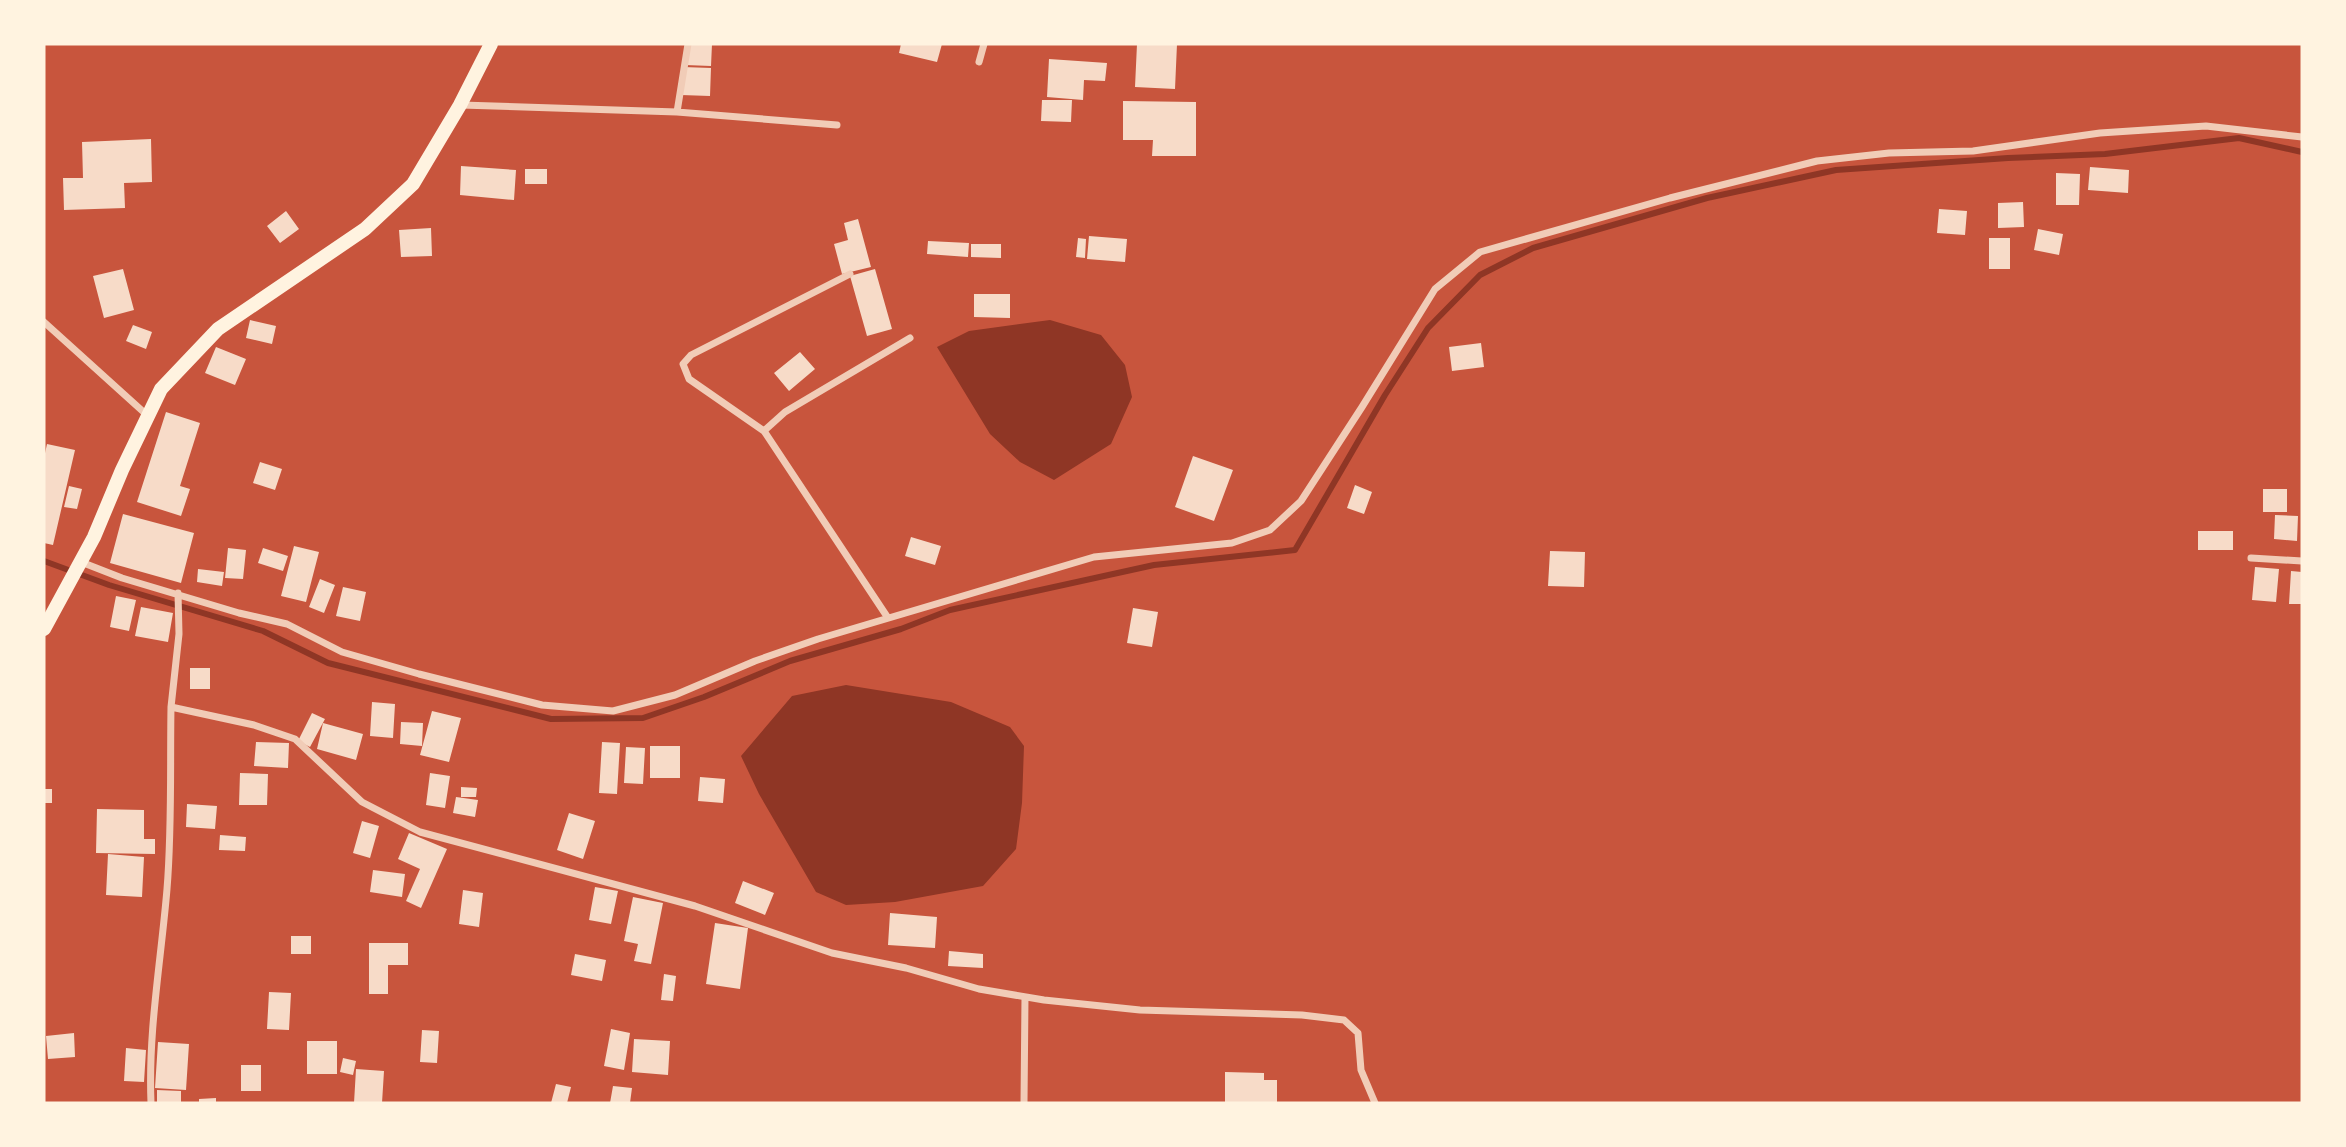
<svg xmlns="http://www.w3.org/2000/svg" width="2346" height="1147" viewBox="0 0 2346 1147" font-family="Figtree,sans-serif">
  <rect width="100%" height="100%" fill="#c8553d"/>
  <path fill="#8f3625" d="M1050,320L1101,335L1125,365L1132,397L1111,444L1054,480L1020,462L990,434L937,347L969,331Z
    M846,685L951,702L1010,727L1024,746L1022,803L1016,849L983,886L895,902L846,905L816,892L759,794L741,756L792,696Z"/>
  <g fill="none" stroke-linecap="round" stroke-linejoin="round">
    <path stroke="#8f3625" stroke-width="6" d="M44,561L109,585L263,631L328,663L551,719L643,718L704,697L790,661L901,629L950,610L1154,565L1295,550L1385,395L1428,328L1480,275L1533,248L1707,198L1836,170L2008,158L2105,154L2239,138L2302,152"/>
  </g>
  <path fill="#f7dbc8" d="M686,44H712L711,66L685,65Z
    M901,44H942L937,62L899,53Z
    M1137,44H1177L1175,89L1135,87Z
    M1049,59L1107,63L1105,81L1084,80L1083,100L1047,97Z
    M683,67L711,68L710,96L681,95Z
    M1042,100H1072L1071,122L1041,121Z
    M1123,101L1196,102V156H1152L1153,140H1123Z
    M151,139L152,182L124,183L125,208L64,210L63,178H83L82,142Z
    M461,166L516,170L514,200L460,195Z
    M2090,167L2129,170L2128,193L2088,190Z
    M525,169H547V184H525Z
    M2056,173L2080,174L2079,205H2056Z
    M2023,202L2024,227L1998,228V203Z
    M1939,209L1967,211L1965,235L1937,233Z
    M286,211L299,229L280,243L267,226Z
    M858,219L871,267L842,274L834,244L848,240L844,223Z
    M431,228L432,256L401,257L399,230Z
    M2038,229L2063,234L2059,255L2034,250Z
    M1089,236L1127,239L1125,262L1087,259Z
    M1078,238L1086,239L1085,258L1076,257Z
    M1989,238H2010V269H1989Z
    M928,241L969,243L968,257L927,254Z
    M971,244H1001V258L971,257Z
    M123,269L134,310L104,318L93,276Z
    M875,269L892,329L867,336L850,276Z
    M974,294H1010V318L974,317Z
    M250,320L276,326L272,344L246,338Z
    M133,325L152,332L146,349L126,341Z
    M1481,343L1484,367L1452,371L1449,347Z
    M216,347L246,359L235,385L205,373Z
    M800,352L815,369L789,391L774,373Z
    M166,412L200,423L180,486L190,489L181,516L137,502Z
    M47,444L75,450L53,545L44,543V458Z
    M1193,456L1233,470L1214,521L1175,507Z
    M260,462L282,469L275,490L253,483Z
    M1355,485L1372,492L1364,514L1347,508Z
    M69,486L82,489L77,509L64,507Z
    M2263,489H2287V512H2263Z
    M123,514L194,533L181,583L110,563Z
    M2275,515L2298,516L2297,541L2274,539Z
    M2198,531H2233V550H2198Z
    M911,537L941,546L935,565L905,556Z
    M294,546L319,552L306,602L281,596Z
    M228,548L246,550L243,579L225,578Z
    M263,548L288,556L283,571L258,563Z
    M1550,551L1585,552L1584,587L1548,586Z
    M2255,567L2279,569L2276,602L2252,600Z
    M198,569L224,572L222,586L197,582Z
    M2291,571L2302,572V604H2289Z
    M320,579L335,585L324,613L309,607Z
    M343,587L366,592L360,621L336,616Z
    M116,596L136,600L129,631L110,627Z
    M141,607L173,613L168,642L135,636Z
    M1133,608L1158,612L1152,647L1127,643Z
    M190,668H210V689H190Z
    M372,702L395,704L393,738L370,736Z
    M432,711L461,718L449,762L420,755Z
    M312,713L325,719L310,747L298,741Z
    M401,722L423,723L422,746L400,744Z
    M323,723L363,734L356,760L317,749Z
    M256,742L289,743L288,768L254,766Z
    M602,742L620,743L617,794L599,793Z
    M650,746H680V778H650Z
    M626,747L645,748L643,784L624,783Z
    M240,773L268,774L267,805H239Z
    M430,773L450,776L445,808L426,805Z
    M700,777L725,779L723,803L698,801Z
    M461,787L477,788L476,797H461Z
    M44,789H52V803H44Z
    M456,797L478,800L475,817L453,813Z
    M187,804L217,806L215,829L186,827Z
    M97,809L144,810V839H155V854L96,853Z
    M569,813L595,821L583,859L557,850Z
    M362,821L379,826L370,858L353,853Z
    M409,833L447,849L421,908L406,901L420,869L398,859Z
    M220,835L246,837L245,851L219,850Z
    M108,854L144,857L142,897L106,895Z
    M373,870L405,874L402,897L370,892Z
    M743,881L774,893L765,915L735,903Z
    M595,887L618,891L611,924L589,920Z
    M463,890L483,893L479,927L459,924Z
    M633,897L663,903L651,964L634,961L638,944L624,941Z
    M890,913L937,917L935,948L888,945Z
    M715,923L748,928L740,989L706,984Z
    M291,936H311V954H291Z
    M369,943H408V965H388V994H369Z
    M949,951L983,954V968L948,966Z
    M575,954L606,960L602,981L571,975Z
    M664,974L676,976L673,1001L661,1000Z
    M269,992L291,993L289,1030L267,1029Z
    M611,1029L630,1033L624,1070L604,1066Z
    M422,1030L439,1031L437,1063L420,1062Z
    M74,1033L75,1057L48,1059L46,1036Z
    M634,1039L670,1041L668,1075L632,1072Z
    M307,1041H337V1074H307Z
    M158,1042L189,1044L186,1090L155,1088Z
    M126,1048L146,1050L144,1082L124,1081Z
    M343,1058L356,1061L353,1075L340,1072Z
    M241,1065H261V1091H241Z
    M356,1069L384,1071L382,1103H354Z
    M1225,1072L1264,1073V1080H1277V1103H1225Z
    M556,1084L571,1087L567,1103H551Z
    M613,1086L632,1088L630,1103H610Z
    M157,1090L181,1091V1103H157Z
    M216,1098V1103H199V1099Z"/>
  <g fill="none" stroke-linecap="round" stroke-linejoin="round">
    <path stroke="#f1ccb7" stroke-width="7" d="M979,62L984,44
      M461,105L677,112L837,125
      M677,112L688,44
      M44,322L148,416
      M764,431L689,379L683,364L691,355L850,274
      M2251,558L2302,561
      M81,562L122,578L239,613L287,624L342,652L419,674L542,705L613,711L675,695L755,661L818,639L1094,557L1232,543L1270,530L1301,501L1362,407L1435,289L1480,252L1670,198L1817,161L1889,153L1973,151L2100,133L2206,126L2302,137
      M178,593L179,634L171,707L254,725L295,739L362,802L420,832L695,906L832,953L906,968L979,989L1044,1000L1140,1010L1302,1015L1344,1020L1358,1033L1361,1070L1375,1103
      M888,618L764,431L785,412L910,338
      M151,1103C148,1031 161,961 167,889C172,829 170,768 171,707
      M1024,1103L1025,997"/>
    <path stroke="#fff3e0" stroke-width="14" d="M44,629L94,537L122,470L161,389L218,329L365,229L413,184L460,105L491,44"/>
  </g>
  <rect width="2346" height="1147" fill="none" stroke="#fff3e0" stroke-width="91"/>
</svg>
